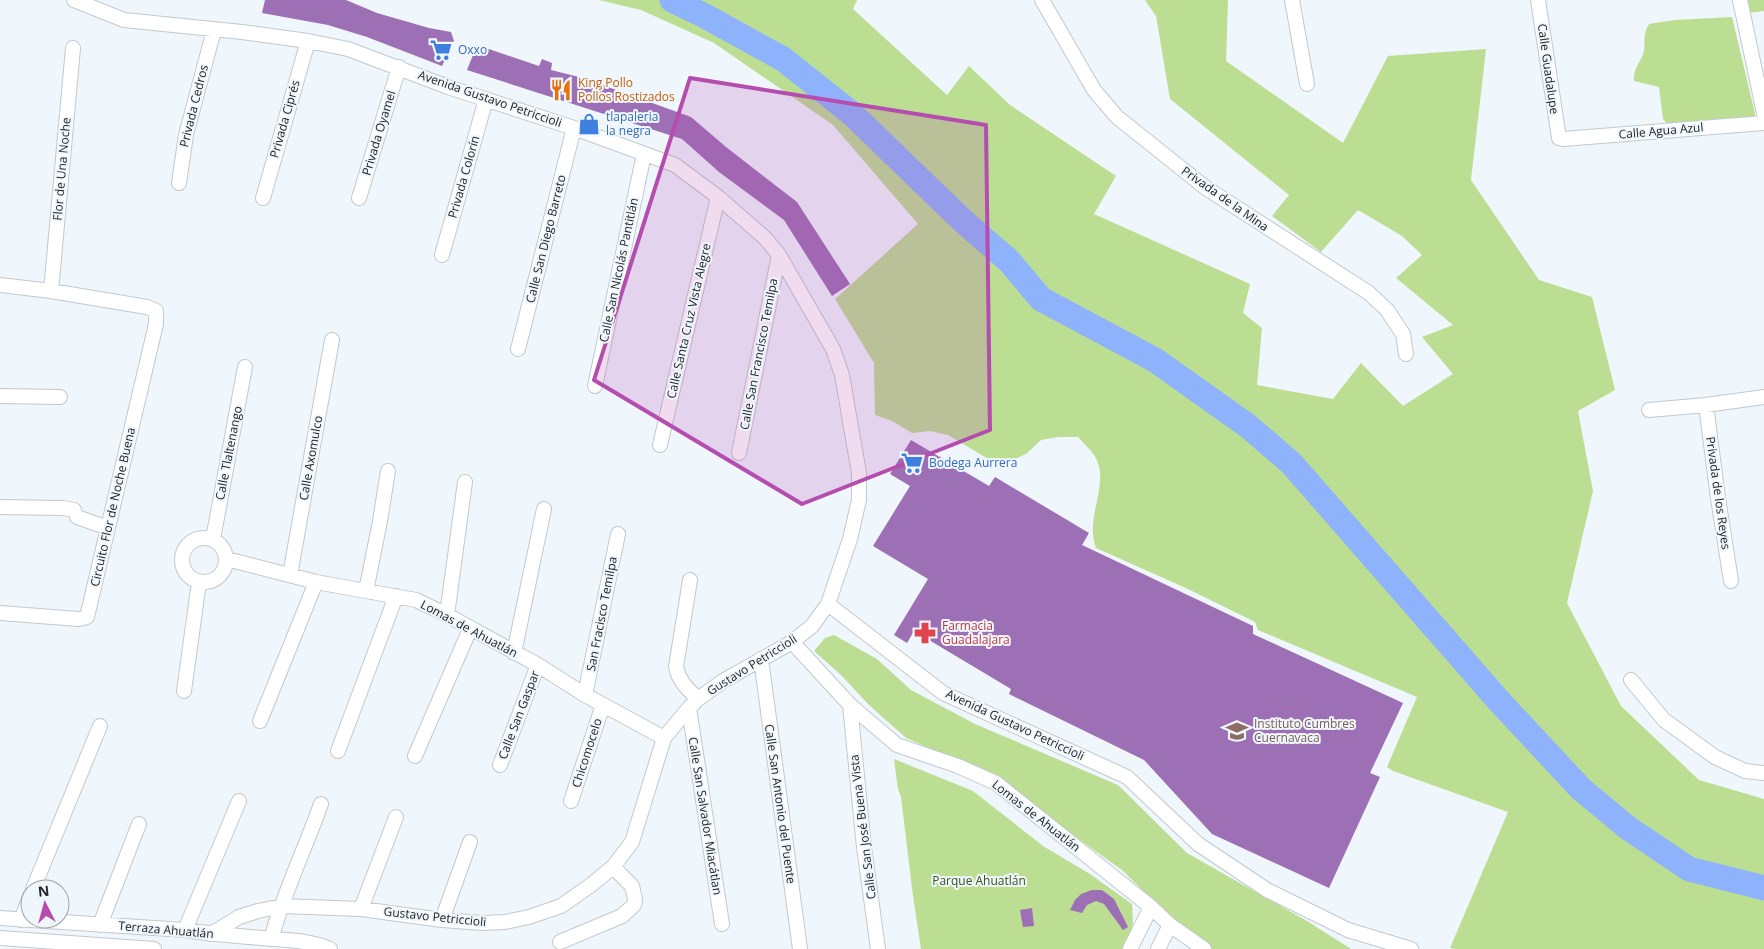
<svg xmlns="http://www.w3.org/2000/svg" width="1764" height="949" viewBox="0 0 1764 949" font-family="'Open Sans',sans-serif">
  <rect width="100%" height="100%" fill="#eff6fc"/>
  <path fill="#bcde93" d="M599,0H857L853,9L947,95L969,66L1010,105L1116,176L1094,214L1250,284L1243,313L1262,328L1257,385L1333,399L1361,363L1403,406L1453,374L1422,337L1453,325L1396,278L1422,255L1402,236L1358,210L1321,252L1272,216L1289,195L1170,99L1156,16L1145,0H1228L1226,61L1343,143L1388,56L1486,49L1471,180L1539,280L1592,297L1615,390L1578,411L1593,491L1567,603L1621,706L1699,780L1764,799V949H1456L1450,948L1508,812L1393,771L1387,767L1417,697L1258,630L1255,622L1188,589L1096,548C1084,516 1112,482 1094,455C1090,449 1083,443 1078,437H1058L1041,440L1026,454L1000,466L948,435L930,431L912,433L892,421L875,415L874,363L835,299L918,224L833,125L714,43L641,10Z
    M1744,0H1764V11L1747,13Z
    M1732,17L1757,122L1673,130L1663,119L1659,87L1634,81C1633,67 1641,63 1644,51C1645,41 1643,34 1649,24L1674,20Z
    M834,635L877,659L911,690L975,724L1118,785L1187,853L1307,921L1351,949H1209L1188,935L1122,870L1042,813L1009,783L906,738L869,705L841,675L814,651L825,638Z
    M894,759L973,791L1043,846L1090,874L1132,904L1133,923L1126,949H921L913,896L901,797L898,789Z"/>
  <g fill="none" stroke-linecap="round" stroke-linejoin="round">
    <path stroke="#8eb2fb" stroke-width="25" d="M672,0L705,16L783,59L851,113L963,221L1009,261L1041,299L1155,360L1248,426L1291,463L1499,701L1581,789L1628,828L1689,869L1764,888"/>
  </g>
  <path fill="#9d6fb5" d="M265,0H346L377,13L429,28L451,32L454,41L442,66L367,37L328,25L262,13Z
    M477,45L539,66L542,59L552,63L551,70L583,78L691,117L726,147L797,202L850,284L832,296L784,220L719,172L682,139L467,70Z
    M911,440L989,486L995,477L1089,533L1082,545L1253,626V634L1403,703L1370,773L1380,777L1329,888L1212,834L1144,760L1009,694L1011,689L914,631L907,643L894,635L928,579L873,546L910,486L890,474Z
    M1092,890H1102L1114,899L1128,927L1123,930L1104,904L1096,901L1087,905L1082,913L1070,910L1075,900L1081,894Z
    M1032,908L1034,926L1023,927L1020,910Z"/>
  <g fill="none" stroke-linecap="round" stroke-linejoin="round">
    <g stroke="#c2c9ce" stroke-width="16">
      <path id="minor" d="M74,0L124,20L242,32L308,41L348,49L448,87L574,128L675,165L718,197L765,238L779,255L833,349L842,375L859,473V500L850,539L828,604L812,626L792,642L723,681L698,699L689,708L664,738L632,842L613,867L591,885L561,906L529,917L505,922L483,923L442,920L361,909L282,906L258,911L239,917L211,934
        M1042,0L1094,90L1117,117L1206,188L1369,293L1387,310L1403,334L1406,354
        M1292,0L1307,84
        M1538,0L1559,138L1563,139L1764,123
        M1740,0L1764,113
        M179,183L186,135L214,30
        M263,198L308,41
        M359,198L399,67
        M442,255L486,99
        M0,285L51,291L147,307L156,311V324L87,617L79,619L0,613
        M51,291L73,48
        M518,349L574,128
        M595,386L644,154
        M0,396L60,397
        M1706,405L1718,498L1731,581
        M1649,410L1706,405L1764,397
        M660,445L718,197
        M739,453L779,255
        M0,507L63,508L74,510
        M77,517L108,528
        M182 560a22 22 0 1 1 44 0a22 22 0 1 1-44 0Z
        M213,539L245,367
        M227,559L316,582L416,600L447,615L538,665L585,695L664,738
        M290,575L332,340
        M690,580L676,667C679,682 688,689 698,699
        M366,591L380,521L388,471
        M828,604L943,693L1127,777L1198,844L1267,890L1348,930L1411,949
        M447,615L465,482
        M792,642L850,705L897,745L958,766L996,783L1151,907L1170,925L1204,949
        M514,653L544,509
        M761,659L800,949
        M1631,680L1664,720L1715,757L1745,771L1764,773
        M184,691L199,582
        M585,695L618,534
        M850,705L864,847L878,949
        M689,708L722,924
        M260,721L316,582
        M338,751L396,596
        M415,756L470,629
        M500,765L538,665
        M571,801L603,705
        M33,889L100,726
        M361,909L396,817
        M0,918L185,930C211,934 236,936 262,938C285,940 309,940 330,949
        M21,920L30,897
        M442,920L470,842
        M100,925L139,824
        M185,930L239,801
        M0,938L154,949
        M271,939C284,892 305,849 321,804
        M560,942L622,916L634,905L635,899L632,886L613,867
        M1130,949L1151,907
        M1158,949L1170,925"/>
    </g>
    <use href="#minor" stroke="#fff" stroke-width="14"/>
  </g>
  <path fill="#b54daf" fill-opacity="0.2" stroke="#b54daf" stroke-width="4" stroke-linejoin="round" d="M690,78L986,125L990,430L802,504L594,380Z"/>
  <defs>
    <g id="supermarket-bare" transform="scale(1.725)"><path d="M-6-5.5h2.5l.6 2H6L4.5 2H-2.5L-4.4-4H-6ZM-1.5 3.2a1.3 1.3 0 1 0 .1 0ZM3 3.2a1.3 1.3 0 1 0 .1 0Z" fill="#3f7fe0" stroke="#eff6fc" stroke-width="2.5" paint-order="stroke"/></g>
    <g id="restaurant-bare" transform="scale(1.725)"><path d="M-5-6h1v4h1v-4h1v4h1v-4h1v5L-1.5 .5V6h-2V.5L-5-1ZM5-6V6H3V1.5H1.5Q1.5-4 5-6Z" fill="#e8710a" stroke="#eff6fc" stroke-width="2.5" paint-order="stroke"/></g>
    <g id="shop-bare" transform="scale(1.725)"><path d="M-5-2.5h2.3a2.7 3.5 0 0 1 5.4 0H5L5.5 6h-11ZM-1.5-2.5h3a1.5 2.3 0 0 0-3 0Z" fill="#3f7fe0" stroke="#eff6fc" stroke-width="2.5" paint-order="stroke"/></g>
    <g id="pharmacy-bare" transform="scale(1.725)"><path d="M-2-6h4v4h4v4h-4v4h-4v-4h-4v-4h4Z" fill="#e0444e" stroke="#eff6fc" stroke-width="2.5" paint-order="stroke"/></g>
    <g id="school-bare" transform="scale(1.725)"><path d="M0-5L7-2L0 1L-7-2ZM-4 1L0 2.5L4 1V4Q0 6-4 4Z" fill="#8d6e63" stroke="#eff6fc" stroke-width="2.5" paint-order="stroke"/></g>
  </defs>
  <g fill-rule="evenodd">
    <use href="#supermarket-bare" x="441" y="50"/>
    <use href="#restaurant-bare" x="561" y="90"/>
    <use href="#shop-bare" x="589" y="124"/>
    <use href="#supermarket-bare" x="912" y="463"/>
    <use href="#pharmacy-bare" x="925" y="633"/>
    <use href="#school-bare" x="1237" y="731"/>
  </g>
  <g text-anchor="middle" stroke-width="4" stroke-linejoin="round" paint-order="stroke">
    <g font-size="12" fill="#366cbe" stroke="#eff6fc" text-anchor="start">
      <text x="458" y="54">Oxxo</text>
      <text x="606" y="121">tlapaleria<tspan x="606" dy="14">la negra</tspan></text>
      <text x="929" y="467">Bodega Aurrera</text>
    </g>
    <g font-size="12" fill="#222426" stroke="#eff6fc">
      <text transform="translate(1548 69) rotate(82)" y="4">Calle Guadalupe</text>
      <text transform="translate(490 99) rotate(19)" y="4">Avenida Gustavo Petriccioli</text>
      <text transform="translate(194 106) rotate(-76)" y="4">Privada Cedros</text>
      <text transform="translate(285 119) rotate(-74)" y="4">Privada Ciprés</text>
      <text transform="translate(1661 131) rotate(-5)" y="4">Calle Agua Azul</text>
      <text transform="translate(379 133) rotate(-73)" y="4">Privada Oyamel</text>
      <text transform="translate(62 169) rotate(-85)" y="4">Flor de Una Noche</text>
      <text transform="translate(464 177) rotate(-74)" y="4">Privada Colorín</text>
      <text transform="translate(1225 199) rotate(35)" y="4">Privada de la Mina</text>
      <text transform="translate(546 239) rotate(-76)" y="4">Calle San Diego Barreto</text>
      <text transform="translate(619 270) rotate(-78)" y="4">Calle San Nicolás Pantitlán</text>
      <text transform="translate(689 321) rotate(-77)" y="4">Calle Santa Cruz Vista Alegre</text>
      <text transform="translate(759 354) rotate(-79)" y="4">Calle San Francisco Temilpa</text>
      <text transform="translate(229 453) rotate(-79)" y="4">Calle Tlaltenango</text>
      <text transform="translate(311 458) rotate(-80)" y="4">Calle Axomulco</text>
      <text transform="translate(1718 493) rotate(82)" y="4">Privada de los Reyes</text>
      <text transform="translate(113 507) rotate(-77)" y="4">Circuito Flor de Noche Buena</text>
      <text transform="translate(602 614) rotate(-79)" y="4">San Fracisco Temilpa</text>
      <text transform="translate(469 629) rotate(28)" y="4">Lomas de Ahuatlán</text>
      <text transform="translate(752 665) rotate(-32)" y="4">Gustavo Petriccioli</text>
      <text transform="translate(519 715) rotate(-69)" y="4">Calle San Gaspar</text>
      <text transform="translate(1015 725) rotate(25)" y="4">Avenida Gustavo Petriccioli</text>
      <text transform="translate(587 753) rotate(-72)" y="4">Chicomocelo</text>
      <text transform="translate(780 804) rotate(82)" y="4">Calle San Antonio del Puente</text>
      <text transform="translate(705 816) rotate(81)" y="4">Calle San Salvador Miacátlan</text>
      <text transform="translate(1036 816) rotate(38)" y="4">Lomas de Ahuatlán</text>
      <text transform="translate(863 827) rotate(-97)" y="4">Calle San José Buena Vista</text>
      <text transform="translate(435 917) rotate(6)" y="4">Gustavo Petriccioli</text>
      <text transform="translate(166 930) rotate(5)" y="4">Terraza Ahuatlán</text>
    </g>
    <g font-size="12" fill="#c56008" stroke="#eff6fc" text-anchor="start">
      <text x="578" y="87">King Pollo<tspan x="578" dy="14">Pollos Rostizados</tspan></text>
    </g>
    <g font-size="12" fill="#be3a42" stroke="#eff6fc" text-anchor="start">
      <text x="942" y="630">Farmacia<tspan x="942" dy="14">Guadalajara</tspan></text>
    </g>
    <g font-size="12" fill="#785e54" stroke="#eff6fc" text-anchor="start">
      <text x="1254" y="728">Instituto Cumbres<tspan x="1254" dy="14">Cuernavaca</tspan></text>
    </g>
    <g font-size="12" fill="#395017" stroke="#eff6fc">
      <text x="979" y="885">Parque Ahuatlán</text>
    </g>
  </g>
  <g transform="translate(45 904) rotate(354)"><circle r="24" fill="#eff6fc" stroke="#9da2a6"/>
  <path d="M0-4L9 19L0 12L-9 19Z" fill="#b54daf"/>
  <text y="-8" font-size="14" font-weight="bold" text-anchor="middle" fill="#222426">N</text>
  </g>
</svg>
